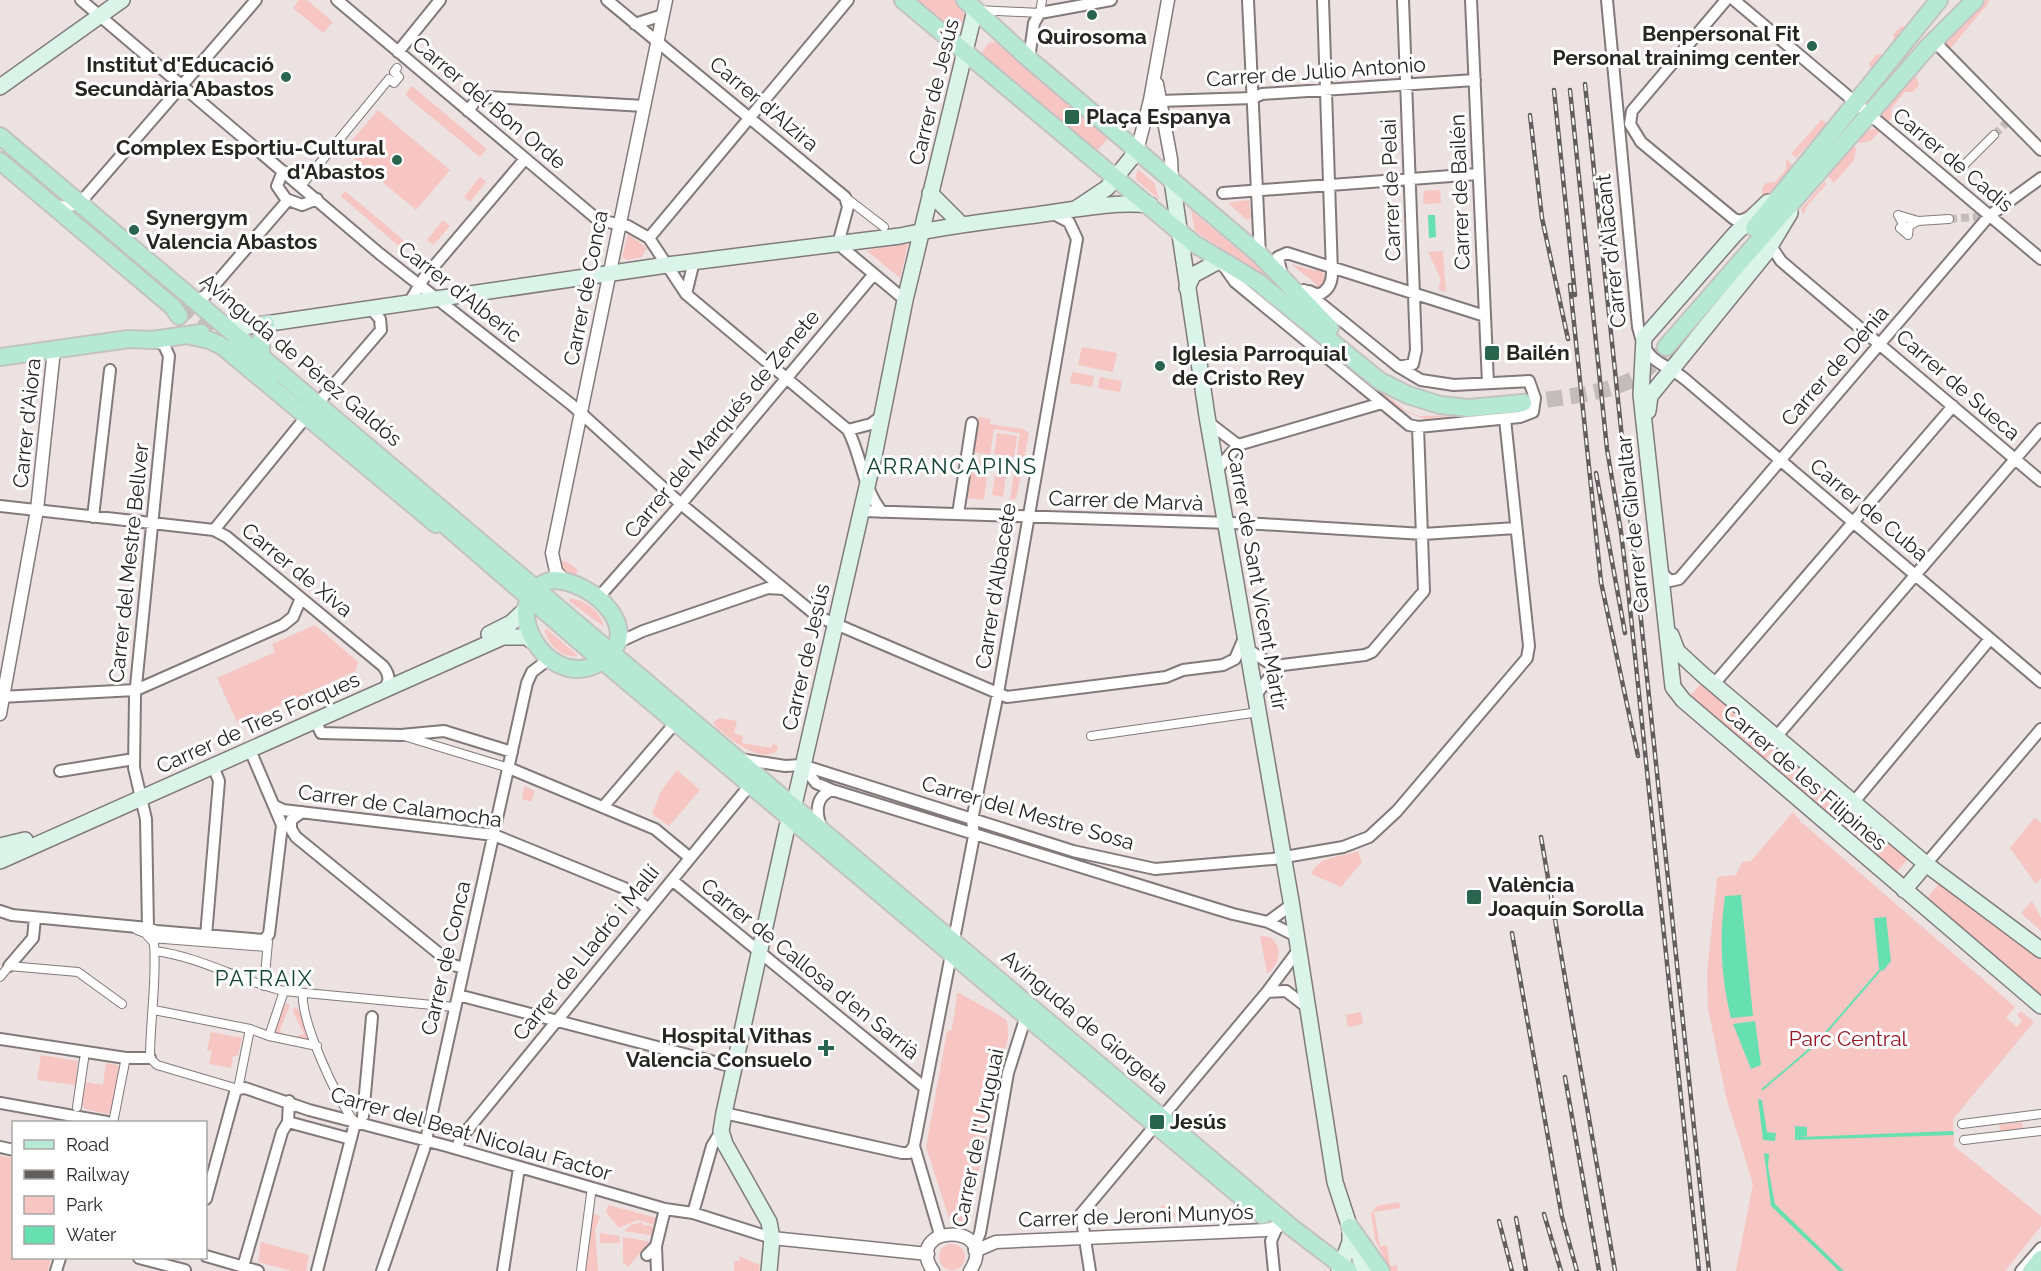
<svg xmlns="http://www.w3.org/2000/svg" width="2041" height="1271" viewBox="0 0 2041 1271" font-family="Raleway,sans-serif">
  <rect width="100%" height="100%" fill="#ebe2e1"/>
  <path fill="#f7c5c2" d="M299,0H307L333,22L323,33L293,8Z
    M914,0H955L966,11L962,22L950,29Z
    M1986,0H1989L1988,4L1949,50L1944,43Z
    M1911,21H1914L1872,72L1869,63L1877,54L1883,55L1894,42L1893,35L1900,27L1907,26Z
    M995,42L1109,137L1096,152L983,57L982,52L989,43Z
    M1915,74L1919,85L1913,92H1905L1891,109L1892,117L1886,124L1879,117Z
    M412,86L487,149L480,157L405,95Z
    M378,110L450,170L416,210L344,150Z
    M1822,119L1827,124L1796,158L1791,154Z
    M1878,128L1882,129L1871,141L1860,143L1857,141L1868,130Z
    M1853,146L1856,148L1854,160L1834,183L1828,176Z
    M1786,159L1793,166L1756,209L1738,215C1745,208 1753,207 1762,197V188L1766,183L1775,182L1786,169Z
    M1138,169L1154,183L1159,199L1135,179Z
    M480,177L486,182L470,202L464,197Z
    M1825,181L1826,185L1806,207L1804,215L1801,209Z
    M1440,190L1441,203L1423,204L1424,191Z
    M345,191L407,243L402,249L341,196Z
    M1249,200L1251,218L1247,220L1229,204L1232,202Z
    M1191,210L1283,288L1315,320L1247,266L1195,231Z
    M443,220L450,226L433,245L427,240Z
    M628,234L647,248L642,257L627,260L622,257Z
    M908,244L900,278L867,251L868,250Z
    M1443,251L1446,292L1438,289L1441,280L1428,252Z
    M1291,264L1316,271V267L1321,269L1325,277V284L1317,289L1316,284Z
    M1237,275L1406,411L1420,416L1461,415L1425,419L1398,409Z
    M1082,347L1117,353L1113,372L1078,365Z
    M1072,372L1094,376L1092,387L1070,383Z
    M1100,377L1122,381L1120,392L1098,388Z
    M979,417L991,419L990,424L1023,429L1029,433L1016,499L1010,500L1020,433L994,429L990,455L973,452Z
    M997,433L1017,436L1014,457L994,454Z
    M972,460L989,462L984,500L967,498Z
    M995,475L1006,476L1003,497L992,495Z
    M559,561L567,562L578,570L575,578L567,575Z
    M570,598C586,601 600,610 604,627L569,601Z
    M315,625L358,662L356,671L238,724L217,678L275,652L272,644Z
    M547,629L577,655V656C560,658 549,644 544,630Z
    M1703,681L1777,746L1763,762L1688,698Z
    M719,718L737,721L734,733L743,736L742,743L772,748L773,743L778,747L777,751C759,764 729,738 716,727L713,722Z
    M1784,752L1909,858L1895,874L1770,768Z
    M677,770L700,790L669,826L652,814L661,791Z
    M524,786L535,791L531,802L522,799Z
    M1793,812L1801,822L2015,1007L2006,1018L2017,1027L2022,1021L2017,1015L2021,1011L2034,1022L1953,1119L1954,1146L2041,1216V1226L2005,1271H1736L1753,1184L1726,1097L1708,1008L1707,974L1717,877L1736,875L1742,862L1751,861Z
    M2035,817L2041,823V878L2036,884L2010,848Z
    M1358,851L1362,862L1341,887L1311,874C1319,855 1341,858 1358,851Z
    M1939,883L2041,959V999L1925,901Z
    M2032,901L2041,918V931L2021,913Z
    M1260,936L1270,937C1283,948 1280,960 1270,972L1267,973Z
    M960,993C976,1004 992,1009 1007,1021C1009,1037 1009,1045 999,1057L969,1224L950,1221L926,1147L947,1032L952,1029L957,994Z
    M286,1003L290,1005L280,1030L285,1037L272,1034Z
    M294,1007L298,1009L313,1042L293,1037L304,1034L293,1012Z
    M1361,1012L1363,1024L1348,1027L1346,1015Z
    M211,1032L242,1038L238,1056H233L231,1068L209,1064L212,1051L207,1050Z
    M41,1055L78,1061L75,1085L37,1080Z
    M106,1063L117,1065L121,1070L111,1112L108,1114L85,1109L82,1105L86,1082L103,1085Z
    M2022,1122L2023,1129L2000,1132L1999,1125Z
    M0,1156L13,1158L14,1258H51L48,1271H0Z
    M1399,1202L1400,1208L1374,1212L1380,1246L1387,1245L1390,1266L1397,1265L1398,1271H1390L1375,1239L1371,1213L1377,1206Z
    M608,1205L657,1218L655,1225L638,1220L619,1228L606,1212Z
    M1163,1205L1175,1214L1176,1217L1152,1218V1215Z
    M593,1213L600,1217L595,1229L598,1271H586Z
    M642,1222L644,1226L649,1225L655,1228L654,1236L624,1231L631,1225Z
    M600,1233L619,1236L620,1243H600Z
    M623,1237L652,1242L651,1246L645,1247L628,1267L623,1262Z
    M261,1242L309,1255L306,1271H292L258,1262Z
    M939 1257a13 13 0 1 1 26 0a13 13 0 1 1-26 0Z
    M739,1256L760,1265L759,1271H734V1261H740Z"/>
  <path fill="#66dfb1" d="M1428,215H1435L1436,237L1429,238Z
    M1741,895L1753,1016L1731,1018C1721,977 1719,938 1725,896Z
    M1886,917L1891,961L1883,971L1879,968L1874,918Z
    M1755,1021L1761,1065L1751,1069L1733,1024Z
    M1758,1099L1762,1100L1767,1132L1776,1133L1775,1141L1763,1140Z
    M1795,1126L1807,1127V1136L1800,1137L1953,1131L1954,1135L1795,1140Z
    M1764,1153L1769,1154L1768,1167L1775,1204L1844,1271H1839L1771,1206Z"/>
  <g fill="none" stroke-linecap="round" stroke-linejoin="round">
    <path stroke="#66dfb1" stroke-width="2" d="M1763,1089L1817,1043L1881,969"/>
    <path stroke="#c4bcbb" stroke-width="8" stroke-dasharray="8 4" stroke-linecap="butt" d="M1994,135L2011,118
      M1949,219L1989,216"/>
    <path stroke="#c4bcbb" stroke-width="16" stroke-dasharray="16 8" stroke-linecap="butt" d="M60,201L111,244
      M164,288L234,347
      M1523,403C1556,398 1609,394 1637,377C1649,369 1657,358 1666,347"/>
    <g stroke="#827a7a" stroke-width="10">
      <path id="pedestrian" d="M977,10L1040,13L1042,0
        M1964,165L1994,135
        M301,186L389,79L394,83L399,77L394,72L397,68
        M845,197L884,227
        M1918,221L1909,226L1908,235L1900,228L1903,224L1898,215L1918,221L1949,219
        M404,736L509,768
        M1091,736L1259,712
        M137,930L145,933L154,943C157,982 150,1019 150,1058L157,1065L238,1089L250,1029
        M151,938L267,947
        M155,951C201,957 240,981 284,991L454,1007
        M0,977L9,966L78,972L122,1004
        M264,986L268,942
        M303,993C300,1019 337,1101 354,1121
        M154,1010L250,1029L269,1036L317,1046
        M269,1036L284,991
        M77,1107L84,1059
        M114,1118L125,1062
        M1962,1124L2041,1114
        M1964,1140L2041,1131
        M581,1271L591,1194"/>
    </g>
    <g stroke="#827a7a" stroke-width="14">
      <path id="minor" d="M81,0L380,254L572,405L681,504L817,616L1007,697L1166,677L1183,670L1223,665L1235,659L1244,638
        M337,0L598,220L628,226L649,238L686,294L848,430L871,424L882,416
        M607,0L845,197L848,207L838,244L905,300
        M1248,0L1260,255
        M1471,0L1488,383
        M1607,0L1638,327C1647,366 1660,359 1686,380L2041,682
        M1726,0L1632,111L1630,124L1641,142L1734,219L1740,221L1750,217
        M1734,0L2041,259
        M635,24L663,15
        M1934,41L2041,150
        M398,52L440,0
        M1029,59L1034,23L1040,13L1111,0
        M1159,101L1253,98L1262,94L1475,80
        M468,111L476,100L489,97L644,106
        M283,171L277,186L286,199L302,205L317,199
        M1223,193L1478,174
        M59,206L66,207L80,203L256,0
        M649,238L848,0
        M1771,246L1781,261L2041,481
        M1223,265L1235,282L1409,425L1418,427L1520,417L1533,412L1535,398L1529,381L1454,385L1421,380L1399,367L1304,290
        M1281,271L1278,257L1287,253L1485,316
        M1309,291L1318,295C1328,291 1332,283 1332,273L1323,0
        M686,294L694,261
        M197,301L206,295L288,200
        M410,301L424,278L525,159
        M1399,367L1413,364L1416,350L1403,0
        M318,403L381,330L380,319L373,311L366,310
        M1208,422L1238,445
        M848,430C862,457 862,487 882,512
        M1216,471L1238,445L1382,403
        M0,506L214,530L227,537L383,666C390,675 391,683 381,691
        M862,511L1261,524L1423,534L1516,528
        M958,514L972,423
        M93,517L110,370
        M214,530L306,417
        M1665,576L1670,581L1679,579L1989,216L2041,178
        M599,597L681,504L874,274
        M617,643L643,631L768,588L783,589
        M1247,649L1274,666L1365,655L1372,652L1424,591L1418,427
        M1714,684L1953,406
        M1256,695L1274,671V666
        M0,697L136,690L283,625L293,617L301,598
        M315,720L321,733L401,735L444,731L512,752
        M1776,737L2041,429
        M740,759L785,766L802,765L1073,851L1155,869L1273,859L1343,847L1369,837L1397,811L1527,658L1529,646L1505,419
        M802,765L816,783L832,790L1233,914L1268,922L1296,936
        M509,768L655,829L689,857
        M60,771L134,759
        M1853,803L1990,639
        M275,806L283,810L494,835L624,888L648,909
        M603,807L676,722
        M302,812L291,820V829L296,837L453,965L464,968
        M822,829C816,814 814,797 832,790
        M1926,864L2041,729
        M672,880L924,1087
        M0,911L12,915L148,928L156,931L264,940L269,934L282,825L250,750
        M1268,922L1291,905
        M148,928L146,819L134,768L135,696L169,356L164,345L152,340
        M206,936L219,781L213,766
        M9,966L33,938L35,918
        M1267,992L1286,991L1308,1008
        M458,995L734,1067
        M0,1039L126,1058H150
        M0,1103L107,1122
        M724,1113L902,1153H909L914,1146
        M363,1116L372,1017
        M288,1122L351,1139
        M0,1147L14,1150
        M457,1149L460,1139L750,785
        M206,1199L235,1093L238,1089L245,1088L309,1110L447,1146L665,1209L693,1213L772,1238
        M693,1213L712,1146L721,1131
        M938,1237L939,1231L914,1146L974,836L972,820L998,693L1077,239L1069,222L1052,213
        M656,1246L657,1271
        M974,1248L980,1233L1008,1073L1027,1013
        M647,1255L656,1246L665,1209
        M206,1256L258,1271
        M139,1258L185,1270
        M243,1267L282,1132L288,1122L289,1101
        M56,1271L60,1258
        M317,1271L355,1123
        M382,1271L424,1149L527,683L532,672L549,659
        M503,1271L519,1168
        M1090,1271L1081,1214L1267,992L1299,949
        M1274,1271L1271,1241L1277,1227
        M2021,1271L2041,1248"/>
    </g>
    <g stroke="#827a7a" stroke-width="15">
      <path id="tertiary" d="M1157,84L1171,159L1172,181
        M1137,151L1150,100L1168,0
        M563,580L556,571L552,553L666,0
        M0,714L37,510L54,350
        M772,1238L928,1254
        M975,1251L996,1242L1266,1230L1277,1227
        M933,1271C901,1223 1002,1222 970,1271"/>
    </g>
    <g stroke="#827a7a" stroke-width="18">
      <path id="secondary" d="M0,87L122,0
        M1172,181L1207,416L1291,901L1335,1182L1364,1271
        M930,193L962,225
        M1768,202L1735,234L1644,338L1641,395L1673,687L1683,700L2041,1006
        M1077,208L1107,188L1137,151
        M1187,288L1193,275L1219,261
        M230,329L667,265L900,236C945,226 990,221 1036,215C1073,210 1112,201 1150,205
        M1648,411L1650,396L1766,253L1790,213
        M489,634L511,623L526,609
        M1671,635L1677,651L1703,675L1926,864L2041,950
        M0,846L25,840
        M0,861L503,637H526L534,642
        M1904,890L1926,864
        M769,1271L772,1238L769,1222L725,1144L721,1131L724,1113L787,827L794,805L874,456L905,300L975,10
        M1339,1271L1350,1242V1230"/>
    </g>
    <g stroke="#c3c2c2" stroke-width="20">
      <path id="primary" d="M903,0L1193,243L1258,282L1380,381L1408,395L1440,405L1469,408L1523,403
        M965,0L1029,59L1260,255L1330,328
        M0,136L1291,1227L1349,1271
        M0,161L173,307L179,316
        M1754,228L1939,0
        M191,336L209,340L222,346L436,524
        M234,347L270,377
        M1666,347L1926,49L1975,0
        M261,354V340L266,324
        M0,357L129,339L152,340L201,333
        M430,512L586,647L1263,1215
        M553,580C593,580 649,633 599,663C546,694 492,596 553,580Z
        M1350,1227L1381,1271
        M2031,1271L2041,1259"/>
    </g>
    <use href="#pedestrian" stroke="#fff" stroke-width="8"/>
    <use href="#minor" stroke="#fff" stroke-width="10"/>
    <use href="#tertiary" stroke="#fff" stroke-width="12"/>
    <use href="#secondary" stroke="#daf4e9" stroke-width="15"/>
    <use href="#primary" stroke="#b6e9d4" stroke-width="16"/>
    <g stroke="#635e5d" stroke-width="4.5">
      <path id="rail" d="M1585,84L1709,1271
        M1554,90L1575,295
        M1570,90L1607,449L1621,532L1629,598L1699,1271
        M1530,115L1542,218L1568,339
        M1570,285L1601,582L1638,756
        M1596,473L1625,633
        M1541,837L1615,1271
        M1512,933L1562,1217L1577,1271
        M1565,1077L1599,1271
        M1544,1214L1561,1271
        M1516,1218L1526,1271
        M1499,1221L1512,1271"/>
    </g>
    <use href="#rail" stroke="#fff" stroke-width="2" stroke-dasharray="7" stroke-linecap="butt"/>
  </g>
  <g fill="#29644e" stroke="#fff" stroke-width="2">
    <circle cx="1092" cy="15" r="6"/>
    <circle cx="1812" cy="46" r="6"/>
    <circle cx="286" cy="77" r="6"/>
    <rect x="1064" y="109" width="16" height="16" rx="3"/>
    <circle cx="397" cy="160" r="6"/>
    <circle cx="134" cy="230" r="6"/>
    <rect x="1484" y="345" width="16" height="16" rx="3"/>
    <circle cx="1160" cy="366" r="6"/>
    <rect x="1466" y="889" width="16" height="16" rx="3"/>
    <path d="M823 1039h6v6h6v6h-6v6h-6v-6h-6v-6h6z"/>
    <rect x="1149" y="1114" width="16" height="16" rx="3"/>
  </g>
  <g text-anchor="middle" stroke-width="6" stroke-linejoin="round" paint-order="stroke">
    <g font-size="21" font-weight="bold" fill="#272424" stroke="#fff" text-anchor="start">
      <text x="1800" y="41" text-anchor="end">Benpersonal Fit<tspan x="1800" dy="24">Personal trainimg center</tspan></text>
      <text x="1092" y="44" text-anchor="middle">Quirosoma</text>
      <text x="274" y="72" text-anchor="end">Institut d'Educació<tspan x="274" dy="24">Secundària Abastos</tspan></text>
      <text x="1086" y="124">Plaça Espanya</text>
      <text x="385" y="155" text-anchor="end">Complex Esportiu-Cultural<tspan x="385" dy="24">d'Abastos</tspan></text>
      <text x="146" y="225">Synergym<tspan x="146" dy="24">Valencia Abastos</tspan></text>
      <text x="1506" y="360">Bailén</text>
      <text x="1172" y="361">Iglesia Parroquial<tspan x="1172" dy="24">de Cristo Rey</tspan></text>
      <text x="1488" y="892">València<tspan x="1488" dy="24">Joaquín Sorolla</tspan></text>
      <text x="812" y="1043" text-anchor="end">Hospital Vithas<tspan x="812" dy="24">Valencia Consuelo</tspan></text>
      <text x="1170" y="1129">Jesús</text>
    </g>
    <g font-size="21" fill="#272424" stroke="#fff">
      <text transform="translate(1316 72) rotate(-4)" y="7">Carrer de Julio Antonio</text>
      <text transform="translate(934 92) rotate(-76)" y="7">Carrer de Jesús</text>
      <text transform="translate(489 103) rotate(40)" y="7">Carrer del Bon Orde</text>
      <text transform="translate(764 104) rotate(40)" y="7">Carrer d'Alzira</text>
      <text transform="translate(1953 160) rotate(40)" y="7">Carrer de Cadis</text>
      <text transform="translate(1391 190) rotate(-92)" y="7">Carrer de Pelai</text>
      <text transform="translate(1460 192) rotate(-92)" y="7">Carrer de Bailén</text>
      <text transform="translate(1611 251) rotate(-96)" y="7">Carrer d'Alacant</text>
      <text transform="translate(586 288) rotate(-79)" y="7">Carrer de Conca</text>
      <text transform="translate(460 292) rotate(38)" y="7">Carrer d'Alberic</text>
      <text transform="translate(301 360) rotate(40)" y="7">Avinguda de Pérez Galdós</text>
      <text transform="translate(1835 366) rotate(-49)" y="7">Carrer de Dénia</text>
      <text transform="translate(1958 385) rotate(41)" y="7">Carrer de Sueca</text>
      <text transform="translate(27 423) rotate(-84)" y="7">Carrer d'Aiora</text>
      <text transform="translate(722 424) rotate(-50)" y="7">Carrer del Marqués de Zenete</text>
      <text transform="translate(1126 501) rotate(2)" y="7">Carrer de Marvà</text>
      <text transform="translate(1869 510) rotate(40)" y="7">Carrer de Cuba</text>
      <text transform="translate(1633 524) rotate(-96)" y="7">Carrer de Gibraltar</text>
      <text transform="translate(129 563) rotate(-84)" y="7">Carrer del Mestre Bellver</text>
      <text transform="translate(297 570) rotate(39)" y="7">Carrer de Xiva</text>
      <text transform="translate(1257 579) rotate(80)" y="7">Carrer de Sant Vicent Màrtir</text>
      <text transform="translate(996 586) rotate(-81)" y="7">Carrer d'Albacete</text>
      <text transform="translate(806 657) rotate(-77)" y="7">Carrer de Jesús</text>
      <text transform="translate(258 723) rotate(-24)" y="7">Carrer de Tres Forques</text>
      <text transform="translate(1805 778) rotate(41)" y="7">Carrer de les Filipines</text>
      <text transform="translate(400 806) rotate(8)" y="7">Carrer de Calamocha</text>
      <text transform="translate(1028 813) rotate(16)" y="7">Carrer del Mestre Sosa</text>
      <text transform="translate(586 953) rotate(-51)" y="7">Carrer de Lladró i Mallí</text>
      <text transform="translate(446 958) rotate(-77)" y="7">Carrer de Conca</text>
      <text transform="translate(810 969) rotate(39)" y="7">Carrer de Callosa d'en Sarrià</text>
      <text transform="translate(1085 1022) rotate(40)" y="7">Avinguda de Giorgeta</text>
      <text transform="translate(471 1134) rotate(16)" y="7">Carrer del Beat Nicolau Factor</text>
      <text transform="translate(978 1138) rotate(-78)" y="7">Carrer de l'Uruguai</text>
      <text transform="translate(1136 1216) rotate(-2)" y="7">Carrer de Jeroni Munyós</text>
    </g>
    <g font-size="21" fill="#941723" stroke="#fff">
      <text x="1848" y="1046">Parc Central</text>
    </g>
    <g font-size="22" letter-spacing="1.5" fill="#144433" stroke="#fff">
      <text x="952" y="474">ARRANCAPINS</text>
      <text x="264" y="986">PATRAIX</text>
    </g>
  </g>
  <rect x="12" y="1121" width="195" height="138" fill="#ffffff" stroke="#a9a7a7" stroke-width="1.5"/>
  <rect x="24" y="1140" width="30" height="9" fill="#b6e9d4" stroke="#a9a7a7" stroke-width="1.5"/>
  <text x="66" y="1151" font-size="18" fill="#272424">Road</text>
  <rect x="24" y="1170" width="30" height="9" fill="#635e5d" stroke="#a9a7a7" stroke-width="1.5"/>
  <text x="66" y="1181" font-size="18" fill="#272424">Railway</text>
  <rect x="24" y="1196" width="30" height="18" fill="#f7c5c2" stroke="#a9a7a7" stroke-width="1.5"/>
  <text x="66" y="1211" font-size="18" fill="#272424">Park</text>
  <rect x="24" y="1226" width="30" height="18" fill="#66dfb1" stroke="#a9a7a7" stroke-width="1.5"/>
  <text x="66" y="1241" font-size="18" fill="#272424">Water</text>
</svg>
